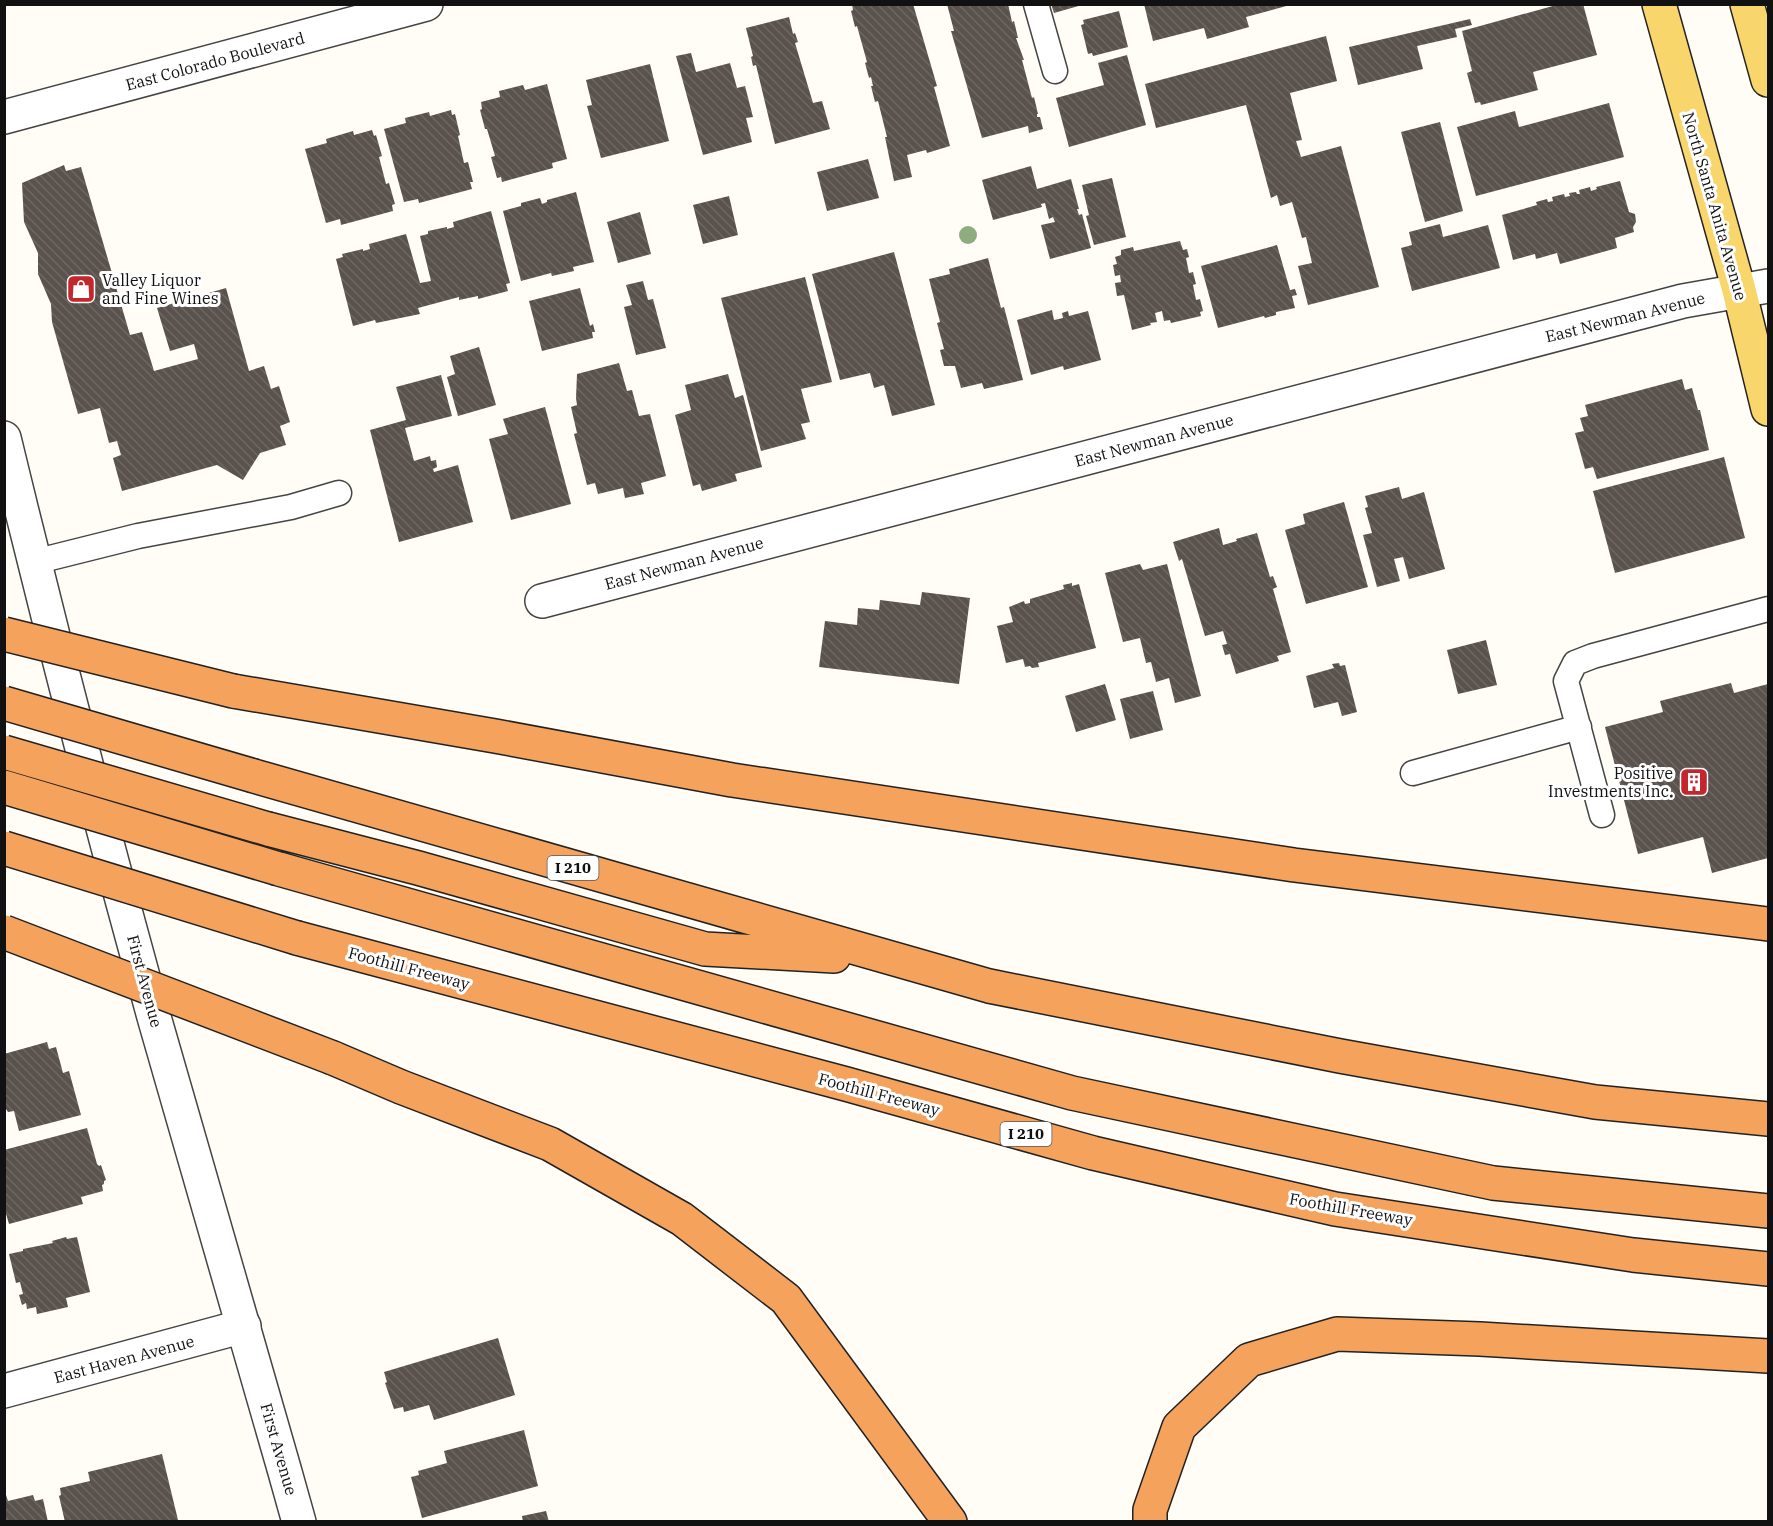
<svg xmlns="http://www.w3.org/2000/svg" width="1773" height="1526" viewBox="0 0 1773 1526" font-family="'IBM Plex Serif',serif">
  <defs>
    <pattern id="building-back-hatch" width="6" height="6" patternUnits="userSpaceOnUse" patternTransform="scale(1.5)"><rect width="6" height="6" fill="#5a524d"/><path d="M-1 5l2 2M0 0l6 6M5-1l2 2" fill="none" stroke="#6d6662"/></pattern>
  </defs>
  <rect width="100%" height="100%" fill="#fffdf5"/>
  <path fill="url(#building-back-hatch)" d="M852,4H913L937,86L934,87L950,146L927,153L926,150L907,155L912,177L894,181L885,137H887L878,101L875,102L871,86H873L871,77L869,78L865,63L867,62L857,26L855,27L851,11L853,10Z
    M947,4H1008L1012,22L1014,21L1018,38H1016L1024,60H1022L1032,98L1034,97L1038,114H1037V117H1040L1043,129L1029,133L1028,126L982,138L951,31H954Z
    M1051,4H1082V5L1054,13Z
    M1144,4H1290V5L1246,17L1249,27L1207,39L1204,28L1153,41Z
    M1560,4H1583L1597,55L1533,72L1538,90L1481,105L1480,102L1475,103L1467,73L1472,71L1462,31Z
    M1119,11L1128,47L1093,56L1092,53L1088,54L1081,25L1084,24L1083,20Z
    M789,17L793,34L795,33L798,42L795,43L813,103L822,101L830,129L775,144L756,65L753,66L751,57L753,56L746,28Z
    M1470,19L1472,25L1455,29L1457,37L1417,46L1423,69L1358,85L1349,47Z
    M1326,36L1337,81L1290,93L1302,140L1296,141L1301,157L1341,146L1379,287L1308,305L1298,266L1312,263L1306,237L1302,238L1292,202L1280,206L1277,195L1271,198L1246,105L1156,128L1145,84Z
    M691,53L696,72L730,63L737,88L745,86L753,117L746,118L752,142L703,155L676,56Z
    M1127,55L1146,125L1069,147L1056,98L1104,85L1098,63Z
    M650,64L669,141L601,158L587,106L592,105L586,80Z
    M547,84L567,159L552,163L553,168L502,182L501,177L497,178L491,157L495,156L487,129H485L480,110L482,109L481,102L500,97L499,91L523,85L525,90Z
    M1609,103L1624,157L1476,196L1457,127L1515,111L1519,127Z
    M451,110L452,115L455,114L460,135L458,136L464,163L468,162L473,182H470L472,189L419,203L418,199L404,202L384,129L406,123L405,118L429,112L430,116Z
    M1440,122L1463,211L1425,222L1401,132Z
    M372,130L374,136L376,135L382,156L379,157L386,184L389,183L395,204L392,205L393,211L341,225L340,219L326,223L305,149L327,143L326,139L353,131L354,135Z
    M868,159L879,198L827,211L817,172Z
    M64,165L66,171L81,167L130,335L142,332L154,371L198,359L194,344L170,351L157,308L226,288L249,371L264,366L271,389L279,386L290,422L280,426L286,445L260,453L243,480L217,465L122,491L113,458L121,455L117,441L109,443L100,408L78,414L52,322L51,304L38,274V253L24,222L22,183Z
    M1031,166L1037,189L1071,179L1079,209H1077L1079,215L1082,214L1091,248L1050,259L1041,225L1055,222L1053,217L1049,219L1045,203L1041,204L1042,207L993,220L982,180Z
    M1112,178L1126,237L1094,245L1086,216L1089,215L1082,185Z
    M1620,181L1629,212L1635,214L1636,222L1633,227L1634,232L1615,238L1617,248L1560,264L1557,253L1536,259L1535,254L1513,260L1502,215L1537,205L1536,202L1547,199L1548,202L1553,201L1552,197L1564,194L1565,197L1570,196L1569,193L1576,192L1577,194H1580L1579,190L1590,187L1591,191L1597,189L1596,187Z
    M576,192L594,262L573,267L574,271L552,276L551,273L521,281L503,211L521,206V203L540,198L542,204L547,202V200Z
    M729,196L738,235L703,244L693,205Z
    M491,211L510,283L506,284L508,291L478,299V296L459,300V297L418,308L420,314L376,323L375,320L353,326L336,259L343,257L342,254L363,249V251L370,249L369,244L406,234L420,283L431,281L420,236L428,234V231L447,227V229L454,227L453,222Z
    M640,212L651,254L618,263L607,222Z
    M1440,224L1443,237L1488,225L1500,268L1412,291L1401,248L1412,245L1409,232Z
    M1180,241L1183,250L1187,249L1189,257L1186,258L1189,273L1193,272L1196,284L1193,285L1196,300L1200,299L1203,311L1200,312L1201,316L1171,323L1170,320L1164,321L1162,311L1155,313L1157,322L1150,323L1151,325L1132,330L1124,295L1117,296L1115,283L1121,282L1120,275L1115,276L1113,265L1117,264L1115,257L1121,255V250L1133,247L1134,251Z
    M1277,245L1290,290L1295,289L1297,295L1292,296L1295,308L1276,312V315L1265,318L1264,316L1218,328L1201,266Z
    M894,252L935,405L892,416L884,385L874,388L870,373L840,380L812,274Z
    M988,258L1001,308L1004,307L1023,380L984,389L982,383L961,388L955,366H944L940,350L944,349L937,323L940,322L929,279L950,274L949,269Z
    M805,277L832,382L801,389L810,422L801,424L806,439L761,451L721,298Z
    M643,281L648,300L653,299L666,348L636,355L624,307L632,305L626,285Z
    M580,288L590,326L593,324L595,332H592L593,338L542,351L529,301Z
    M1052,310L1054,320L1063,318L1062,313L1068,311L1069,316L1088,311L1101,360L1064,370L1063,366L1031,375L1017,320Z
    M479,347L496,405L458,416L447,377L455,374L450,356Z
    M619,363L627,391L632,390L639,416L650,414L666,476L641,483L644,494L625,498L623,488L598,494L595,483L587,485L574,434L577,433L571,407L577,405L576,398L577,374Z
    M728,374L735,398L743,395L762,467L735,474L737,481L702,491L700,484L693,486L675,415L691,410L685,385Z
    M441,375L452,416L405,428L414,461L430,456L431,461L436,460L437,467L433,469L434,472L458,465L473,522L399,542L370,430L406,420L396,387Z
    M1682,379L1685,390L1692,388L1698,410H1700L1709,450L1597,479L1593,467L1585,469L1575,433L1584,431L1580,418L1588,416L1585,405Z
    M545,407L571,504L511,520L489,439L508,434L503,419Z
    M1724,457L1745,538L1615,573L1593,491Z
    M1399,487L1402,499L1424,492L1445,569L1409,579L1403,557L1394,559L1400,581L1377,587L1363,535L1372,533L1365,508L1368,507L1365,496Z
    M1344,502L1368,587L1306,604L1285,530L1305,524L1303,514Z
    M1219,528L1223,545L1237,541L1236,539L1257,533L1270,577L1273,576L1277,587L1273,589L1291,652L1277,656L1279,661L1236,674L1230,654L1225,655L1222,645L1227,644L1223,631L1205,636L1182,559L1179,561L1173,542Z
    M1140,564L1143,570L1167,564L1201,696L1175,703L1169,678L1156,682L1151,662L1146,663L1140,638L1123,642L1105,573Z
    M1072,583V586L1079,584L1096,648L1038,663L1039,667L1032,668L1030,666L1025,667L1023,659L1006,663L997,626L1013,622L1009,607L1024,601L1025,604L1030,603V599L1064,589L1063,585Z
    M922,592L970,598L959,684L819,667L825,621L857,625L858,608L879,610L880,600L920,605Z
    M1486,640L1497,685L1458,694L1447,650Z
    M1339,663L1340,666L1345,665L1357,712L1342,716L1338,702L1314,708L1306,676L1334,668L1332,664Z
    M1731,683L1734,693L1768,684V858L1712,873L1703,837L1638,854L1605,727L1663,712L1660,701Z
    M1105,684L1116,720L1076,732L1065,696Z
    M1153,691L1163,730L1130,739L1120,699Z
    M47,1042L49,1049L56,1047L63,1073L69,1071L81,1115L19,1131L14,1111L8,1112L4,1106V1054Z
    M87,1128L97,1164L99,1166L101,1165L106,1180L104,1181V1184L102,1185L103,1191L81,1197L83,1204L9,1224L4,1207V1150Z
    M66,1237L67,1239L77,1237L90,1292L66,1298L68,1307L37,1314L36,1307L27,1309L26,1303L22,1305L19,1295L23,1294L20,1282L16,1283L9,1254L23,1251V1249L53,1243L52,1241Z
    M498,1338L515,1395L434,1420L429,1405L404,1412L403,1407L394,1409L385,1383L387,1382L384,1372Z
    M524,1430L538,1486L422,1518L411,1477L419,1475L418,1471L447,1463L444,1451Z
    M162,1454L178,1520L172,1522H65L59,1496L61,1495L60,1488L90,1481L88,1472Z
    M4,1495H6L8,1501L33,1495L35,1501L43,1499L48,1522H4Z
    M546,1511L549,1522H523L522,1516Z"/>
  <g fill="none" stroke-linecap="round" stroke-linejoin="round">
    <g stroke="#444" stroke-width="27">
      <path id="service" d="M1036,4L1055,71
        M34,562L138,536L291,507L339,493
        M1413,773L1579,727
        M1602,815L1566,681L1575,663L1593,656L1768,609"/>
    </g>
    <g stroke="#444" stroke-width="36">
      <path id="minor" d="M542,601L1683,301L1768,286
        M4,1391L244,1326"/>
    </g>
    <g stroke="#444" stroke-width="36">
      <path id="tertiary" d="M4,117L426,4
        M4,438C51,632 101,825 154,1017C201,1185 252,1353 299,1522"/>
    </g>
    <g stroke="#222" stroke-width="36">
      <path id="primary" d="M1659,4L1739,290L1768,409
        M1747,4L1768,80"/>
    </g>
    <g stroke="#222" stroke-width="36">
      <path id="motorway" d="M233,691L495,736L732,780L1294,865L1768,924
        M254,776L989,986L1340,1056L1595,1102L1768,1119
        M268,829L418,868L705,949L834,956
        M279,869L1072,1093L1493,1183L1768,1211
        M297,938L846,1084L1093,1153L1335,1209L1633,1255L1768,1269
        M333,1058L401,1087L550,1144L682,1219L786,1299L950,1522
        M1150,1522V1510L1179,1427L1249,1360L1337,1334L1480,1339L1768,1356"/>
    </g>
    <use href="#service" stroke="#fff" stroke-width="24"/>
    <use href="#minor" stroke="#fff" stroke-width="33"/>
    <use href="#tertiary" stroke="#fff" stroke-width="33"/>
    <use href="#primary" stroke="#f9d66b" stroke-width="33"/>
    <use href="#motorway" stroke="#f5a25d" stroke-width="33"/>
    <g stroke="#222" stroke-width="36" stroke-linecap="butt">
      <path id="motorway-bridge" d="M4,634L233,691
        M4,703L254,776
        M4,752L268,829
        M4,787L279,869
        M4,848L297,938
        M4,932L333,1058"/>
    </g>
    <use href="#motorway-bridge" stroke="#f5a25d" stroke-width="33"/>
  </g>
  <circle fill="#8dad7f" cx="968" cy="235" r="9"/>
  <defs>
    <g id="shop-square" transform="scale(1.5)"><rect x="-9" y="-9" width="18" height="18" rx="4" fill="#c4262e" stroke="#fff"/><path d="M-5-2.5h2.3a2.7 3.5 0 0 1 5.4 0H5L5.5 6h-11ZM-1.5-2.5h3a1.5 2.3 0 0 0-3 0Z" fill="#fff"/></g>
    <g id="building-square" transform="scale(1.5)"><rect x="-9" y="-9" width="18" height="18" rx="4" fill="#c4262e" stroke="#fff"/><path d="M-4-6H4V6H1V3H-1V6H-4ZM-2.5-4.3h1.7v1.8h-1.7ZM.8-4.3h1.7v1.8H.8ZM-2.5-1h1.7V.8h-1.7ZM.8-1h1.7V.8H.8Z" fill="#fff"/></g>
  </defs>
  <g fill-rule="evenodd">
    <use href="#shop-square" x="81" y="289"/>
    <use href="#building-square" x="1694" y="782"/>
  </g>
  <g text-anchor="middle" stroke-width="6" stroke-linejoin="round" paint-order="stroke">
    <g fill="#fff" stroke="#585858" stroke-width="1.5">
      <rect x="547.5" y="856" width="51" height="24" rx="4.5"/>
      <rect x="1000.5" y="1122" width="51" height="24" rx="4.5"/>
    </g>
    <g font-size="15" font-weight="bold" fill="#111">
      <text x="573" y="873">I 210</text>
      <text x="1026" y="1139">I 210</text>
    </g>
    <g font-size="16" fill="#111" stroke="#fff">
      <text transform="translate(215 61) rotate(-15)" y="6">East Colorado Boulevard</text>
      <text transform="translate(1715 206) rotate(74)" y="6">North Santa Anita Avenue</text>
      <text transform="translate(1625 317) rotate(-14)" y="6">East Newman Avenue</text>
      <text transform="translate(1154 440) rotate(-15)" y="6">East Newman Avenue</text>
      <text transform="translate(684 563) rotate(-15)" y="6">East Newman Avenue</text>
      <text transform="translate(409 968) rotate(15)" y="6">Foothill Freeway</text>
      <text transform="translate(145 981) rotate(75)" y="6">First Avenue</text>
      <text transform="translate(879 1094) rotate(15)" y="6">Foothill Freeway</text>
      <text transform="translate(1351 1209) rotate(10)" y="6">Foothill Freeway</text>
      <text transform="translate(124 1359) rotate(-15)" y="6">East Haven Avenue</text>
      <text transform="translate(279 1449) rotate(74)" y="6">First Avenue</text>
    </g>
    <g font-size="16" fill="#111" stroke="#fff" text-anchor="start">
      <text x="102" y="286">Valley Liquor<tspan x="102" dy="18">and Fine Wines</tspan></text>
      <text x="1673" y="779" text-anchor="end">Positive<tspan x="1673" dy="18">Investments Inc.</tspan></text>
    </g>
  </g>
  <rect width="1773" height="1526" fill="none" stroke="#111111" stroke-width="12"/>
</svg>
